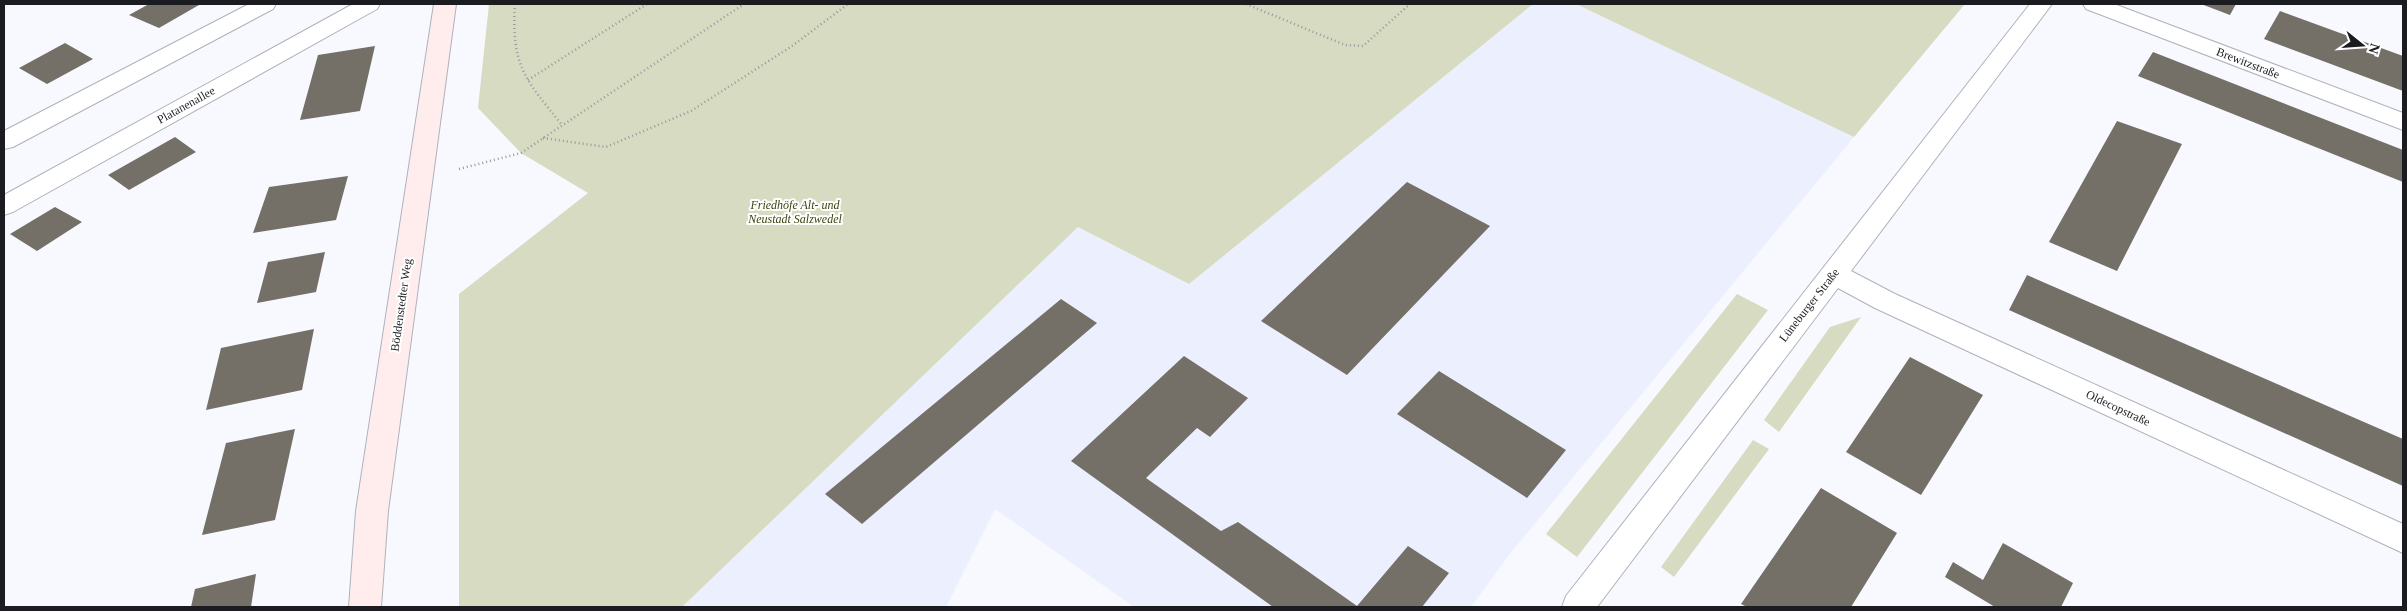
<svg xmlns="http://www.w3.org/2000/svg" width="2407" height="611" viewBox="0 0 2407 611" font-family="'Times New Roman',serif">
  <rect width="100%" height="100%" fill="#f7f9ff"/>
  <path fill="#ecf0fe" d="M1533,4H1576L1854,137L1509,555L1471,607H1134L995,509L946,607H682L1078,227L1189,284Z"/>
  <path fill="#d6dbc1" d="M489,4H1533L1189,284L1078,227L682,607H459V294L588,193L521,153L478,108Z
    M1576,4H1965L1854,137Z
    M1737,294L1768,310L1577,557L1546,534Z
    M1861,317L1779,432L1764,420L1830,327Z
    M1753,440L1769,449L1674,577L1661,567Z"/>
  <path fill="#746f67" d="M149,4H197L199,5L159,28L129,15Z
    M2201,4H2236L2230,15Z
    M2280,11L2403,56V91L2264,39Z
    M65,43L93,59L47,84L19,68Z
    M375,46L360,111L300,120L318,55Z
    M2153,52L2403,150V182L2138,76Z
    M2117,121L2182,144L2117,271L2049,242Z
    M175,137L196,152L129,190L108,175Z
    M348,176L336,220L253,233L269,187Z
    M1407,182L1490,226L1347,375L1261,321Z
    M55,207L82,222L37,251L10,234Z
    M325,252L316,292L257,303L268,262Z
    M2027,275L2403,439V486L2009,310Z
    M1061,299L1097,323L862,524L825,494Z
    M314,329L302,390L206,410L221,348Z
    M1184,356L1248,398L1210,437L1197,428L1146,478L1221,531L1238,522L1357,606L1408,546L1449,573L1422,607H1273L1071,461Z
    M1910,357L1983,395L1921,495L1846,452Z
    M1439,371L1566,450L1527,498L1397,414Z
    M295,429L275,520L202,535L226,443Z
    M1821,488L1897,533L1851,607H1747L1741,604Z
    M2003,543L2073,583L2061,607H1995L1945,577L1953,562L1983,580Z
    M256,574L251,607H191L195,589Z"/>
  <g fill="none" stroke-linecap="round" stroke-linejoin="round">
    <g stroke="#afb2bb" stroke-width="2">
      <path id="street" d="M249,4H276L273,9L13,147L4,149V131Z
        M353,4H380L377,9L13,212L4,215V195Z
        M2030,4H2052L1851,271L1895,294L2403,524V553L1875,308L1838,288L1597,607H1562L1566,596Z
        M2083,4H2114L2403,113V130L2086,9Z"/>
    </g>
    <g stroke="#afb2bb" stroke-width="2">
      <path id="secondary" d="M434,4H456L388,511L381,607H349L356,511Z"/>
    </g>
    <path stroke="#97999d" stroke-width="2.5" stroke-dasharray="1 3" stroke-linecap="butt" d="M515,4C511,66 525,79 562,125
      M1246,4L1345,45L1363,46L1410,4
      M528,80L647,4
      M543,138L606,147L691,111L792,46L848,4
      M459,169L521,153L744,4"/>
    <use href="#street" fill="#fff" fill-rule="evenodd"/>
    <use href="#secondary" fill="#ffedee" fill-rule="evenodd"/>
  </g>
  <g text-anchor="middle" stroke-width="4" stroke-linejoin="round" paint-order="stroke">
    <g font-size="12" fill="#1b1c1f" stroke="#fff">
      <text transform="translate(2248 63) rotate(21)" y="4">Brewitzstraße</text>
      <text transform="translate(186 105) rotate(-29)" y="4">Platanenallee</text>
      <text transform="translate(401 305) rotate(-82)" y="4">Böddenstedter Weg</text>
      <text transform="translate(1809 305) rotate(-52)" y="4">Lüneburger Straße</text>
      <text transform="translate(2118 408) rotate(25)" y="4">Oldecopstraße</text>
    </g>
    <g font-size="12" font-style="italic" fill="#3c410c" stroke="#fff">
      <text x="795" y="209">Friedhöfe Alt- und<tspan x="795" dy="14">Neustadt Salzwedel</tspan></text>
    </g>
  </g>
  <rect width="2407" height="611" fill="none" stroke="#1b1c1f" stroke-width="10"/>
  <g transform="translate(2362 45) rotate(107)" stroke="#ffffff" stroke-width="4" paint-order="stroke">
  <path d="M0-4L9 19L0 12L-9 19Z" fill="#1b1c1f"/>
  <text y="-8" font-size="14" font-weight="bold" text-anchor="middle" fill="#1b1c1f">N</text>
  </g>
</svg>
